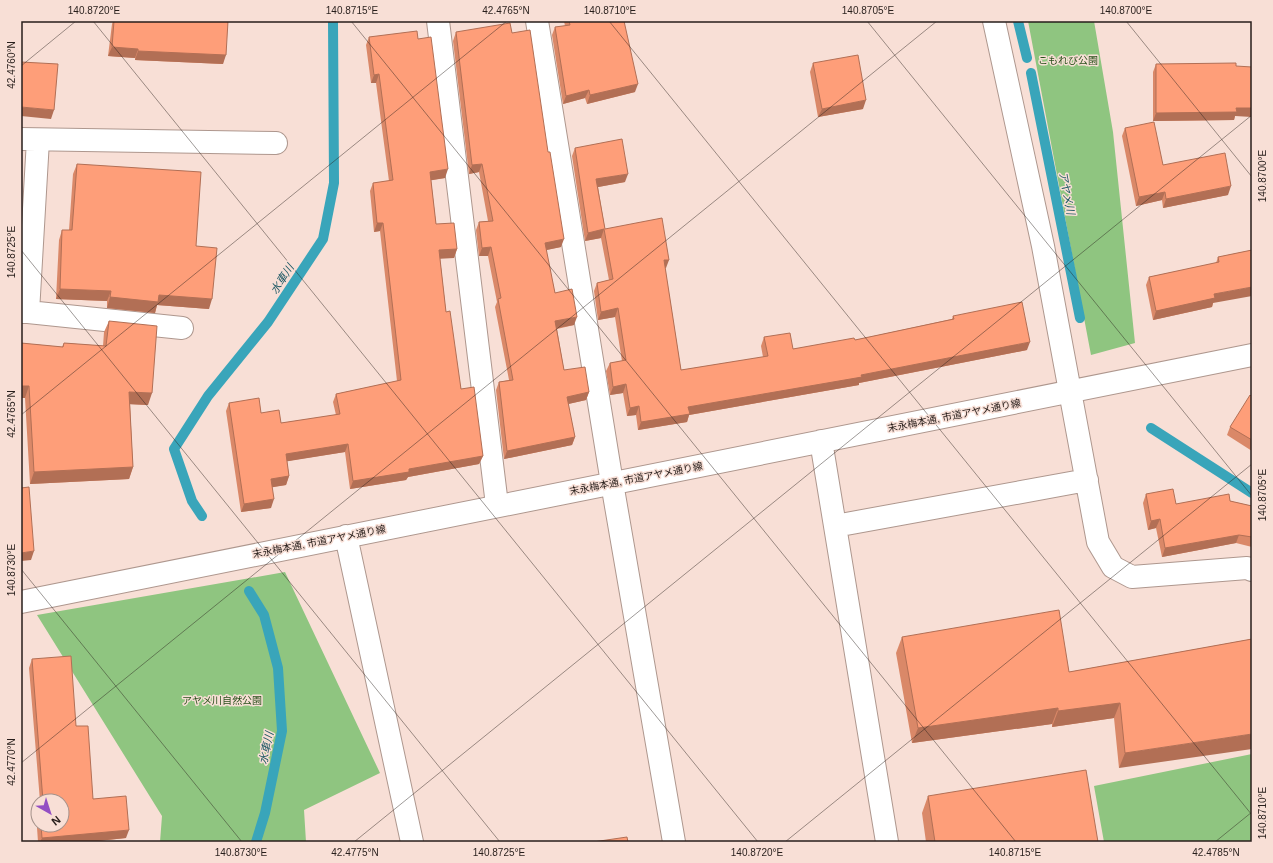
<svg xmlns="http://www.w3.org/2000/svg" width="1273" height="863" viewBox="0 0 1273 863" font-family="Arial,'Noto Sans JP',sans-serif">
  <rect width="100%" height="100%" fill="#f8dfd6"/>
  <path fill="#8fc580" d="M1028,21H1094L1113,132L1135,343L1091,355Z
    M285,572L380,773L304,810L306,842H160L162,816L37,615Z
    M1252,754V842H1104L1094,786Z"/>
  <g fill="none" stroke-linecap="round" stroke-linejoin="round">
    <path stroke="#39a5ba" stroke-width="10" d="M1018,21L1027,58
      M1031,73L1080,318
      M1151,428L1252,493
      M202,516L192,501L174,449L208,396L268,322L323,239L334,183L333,21
      M249,591L264,615L278,668L282,731L265,813L256,842"/>
    <g stroke="#ae978e" stroke-width="24">
      <path id="minor" d="M438,21L497,505
        M537,21L612,483L674,842
        M994,21L1043,246L1098,542L1113,567L1132,577L1247,568L1252,570
        M21,139L276,143
        M21,312H28L38,140
        M28,312L182,328
        M821,441L887,842
        M835,526L1087,480
        M346,536L412,842
        M21,602L1252,355"/>
    </g>
    <use href="#minor" stroke="#fff" stroke-width="22"/>
  </g>
  <path fill="#da8868" d="M113,21H228L223,64L135,60V58L108,56L112,24Z
    M564,21H626V22H624L635,92L587,104L585,98L563,104L552,35L555,27L565,26Z
    M456,32L512,33L561,247L546,250L555,293L574,325L557,329L564,370L589,392L586,400L568,404L575,437L572,445L504,459L496,390L499,382L509,380L495,307L497,302L488,256H479L476,230L479,222L488,221L479,172L469,174L453,41Z
    M369,37L418,39L445,178L431,180L436,224L457,249L454,258H440L446,312L461,389L483,456L479,464L408,477L406,480L350,489L345,452L287,461L289,476L286,485L272,487L271,508L241,512L226,411L229,403L261,413L281,423L336,415L333,402L336,394L397,381L380,231L374,232L370,191L373,183L389,181L376,83H371L366,45Z
    M813,63L863,109L818,117L810,72Z
    M1156,64L1235,116L1234,120L1153,121V72Z
    M1125,128L1163,165L1228,195L1163,208L1162,200L1136,206L1122,136Z
    M575,148L625,182L598,187L605,229L666,268H665L681,370L763,357L761,346L764,337L793,349L855,340L952,319L953,316L1027,350L859,383V385L689,415L687,422L638,430L636,415L627,416L623,393L610,395L606,371L610,363L622,361L615,317L598,320L594,291L597,283L609,280L601,238L585,241L572,156Z
    M77,164L196,246L209,309L157,305L155,313L107,308V301L56,299L59,240L62,230H69L73,174Z
    M1252,250L1213,303L1212,307L1153,320L1146,285L1149,277L1216,263L1218,257Z
    M109,321L148,405L130,404L133,467L129,479L30,484L25,398L21,343L62,347L64,343L103,346L104,332Z
    M1252,397V451L1227,435L1230,427Z
    M1146,494L1176,504L1230,501L1252,506V547L1236,543L1162,557L1156,528L1148,530L1143,503Z
    M902,637L1069,672L1252,639L1119,768L1114,718L1052,727V724L912,743L896,653Z
    M32,659L76,726L93,799L126,838L88,842H38L36,813L38,806V825H62V801H40L29,668Z
    M928,796L1098,842H926L922,813Z"/>
  <path fill="#b26f55" d="M112,47L138,49L135,58L108,56Z
    M138,51L226,55L223,64L135,60Z
    M379,74L376,83H371L374,75Z
    M638,84L635,92L587,104L590,95Z
    M589,90L585,98L563,104L566,96Z
    M866,100L863,109L818,117L822,109Z
    M21,107L54,110L51,119L21,116Z
    M1236,108H1252V117L1235,116L1234,120L1153,121L1156,113Z
    M482,164L479,172L469,174L472,165Z
    M448,169L445,178L427,181L430,172Z
    M628,174L625,182L593,188L596,179Z
    M1231,186L1228,195L1163,208L1166,199Z
    M1165,192L1162,200L1136,206L1139,197Z
    M377,223H383L380,231L374,232Z
    M604,229L601,238L585,241L588,233Z
    M564,239L561,247L542,251L545,243Z
    M491,247L488,256H479L482,248Z
    M457,249L454,258L436,259L439,250Z
    M664,260H669L666,268L661,269Z
    M1252,287V296L1213,303L1212,307L1153,320L1156,311L1214,294Z
    M60,289L111,291L107,301L56,299Z
    M159,295L212,299L209,309L157,305L155,313L107,308L110,297Z
    M618,308L615,317L598,320L601,312Z
    M577,317L574,325L552,329L555,321Z
    M1030,342L1027,350L859,383V385L689,415L687,422L638,430L641,422L688,407L861,375Z
    M626,384L623,393L610,395L613,387Z
    M21,386H29L25,398H21Z
    M129,392L152,393L148,405L125,404Z
    M589,392L586,400L564,405L567,397Z
    M639,406L636,415L627,416L630,408Z
    M575,437L572,445L504,459L507,451Z
    M348,444L345,452L283,462L286,454Z
    M483,456L479,464L408,477L406,480L350,489L353,481L409,469Z
    M133,467L129,479L30,484L34,472Z
    M289,476L286,485L268,488L271,479Z
    M274,499L271,508L241,512L244,504Z
    M1160,519L1156,528L1148,530L1151,521Z
    M1239,535L1236,543L1162,557L1165,548Z
    M34,551L31,560L21,561V553Z
    M1120,703L1114,718L1052,727L1058,711Z
    M1058,708L1052,724L912,743L918,728Z
    M1252,734V749L1119,768L1125,753Z
    M129,830L126,838L88,842H40L42,838Z"/>
  <path fill="#fe9e79" stroke="#b26f55" d="M114,21H228L226,55L138,51V49L112,47Z
    M569,21H624L638,84L590,95L589,90L566,96L555,27L570,25Z
    M510,23L512,33L530,30L548,152H550L564,239L545,243L555,293L572,289L577,317L555,321L564,370L585,367L589,392L567,397L575,437L507,451L499,382L513,380L498,299L501,298L491,247L482,248L479,222L493,221L482,164L472,165L456,32Z
    M417,31L418,39L431,37L448,169L430,172L436,224L454,223L457,249L439,250L446,312L450,311L461,389L474,387L483,456L409,469V472L353,481L348,444L286,454L289,476L271,479L274,499L244,504L229,403L259,398L261,413L279,410L281,423L340,414L336,394L401,380L383,223H377L373,183L393,180L379,74L374,75L369,37Z
    M858,55L866,100L822,109L813,63Z
    M21,62L58,64L54,110L21,107Z
    M1236,63V66L1252,67V108H1236L1237,112L1156,113V64Z
    M1154,122L1163,165L1225,153L1231,186L1166,199L1165,192L1139,197L1125,128Z
    M622,139L628,174L596,179L605,229L662,218L669,260H664L681,370L768,356L764,337L790,333L793,349L854,338L855,340L954,319L953,316L1022,302L1030,342L861,375L862,377L688,407L690,414L641,422L639,406L630,408L626,384L613,387L610,363L626,360L618,308L601,312L597,283L613,279L604,229L588,233L575,148Z
    M77,164L201,172L196,246L217,248L212,299L159,295L158,302L110,297L111,291L60,289L62,230H72Z
    M1252,250V287L1214,294L1215,298L1156,311L1149,277L1219,262L1218,257Z
    M109,321L157,326L152,393L129,392L133,467L34,472L29,386H21V343L63,347L64,343L106,346Z
    M1250,395L1252,397V440L1230,427Z
    M29,487L34,551L21,553V488Z
    M1173,489L1176,504L1229,494L1230,501L1252,506V537L1239,535L1165,548L1160,519L1151,521L1146,494Z
    M1059,610L1069,672L1252,639V734L1125,753L1120,703L1058,711V708L918,728L902,637Z
    M71,656L76,726H88L93,799L126,796L129,830L42,838L41,825H62V801H43L32,659Z
    M1086,770L1098,842H935L928,796Z
    M627,837L628,842H593Z"/>
  <path fill="none" stroke="#271e1b" stroke-width="1" stroke-opacity="0.45" d="M93,21L758,842M351,21L1016,842M609,21L1252,815M867,21L1252,496M1126,21L1252,177M21,66L76,21M21,250L500,842M21,415L507,21M21,569L242,842M21,763L937,21M354,842L1252,115M785,842L1252,464M1215,842L1252,812"/>
  <g text-anchor="middle" stroke-width="3" stroke-linejoin="round" paint-order="stroke">
    <g font-size="10" fill="#274f1a" stroke="#f8dfd6">
      <text x="1068" y="64">こもれび公園</text>
      <text x="222" y="704">アヤメ川自然公園</text>
    </g>
    <g font-size="10" fill="#271e1b" stroke="#f8dfd6">
      <text transform="translate(954 415) rotate(-11)" y="4">末永梅本通, 市道アヤメ通り線</text>
      <text transform="translate(636 478) rotate(-11)" y="4">末永梅本通, 市道アヤメ通り線</text>
      <text transform="translate(319 541) rotate(-11)" y="4">末永梅本通, 市道アヤメ通り線</text>
    </g>
    <g font-size="11" font-style="italic" fill="#1f5965" stroke="#f8dfd6">
      <text transform="translate(1067 193) rotate(79)" y="4">アヤメ川</text>
      <text transform="translate(282 279) rotate(-57)" y="4">水車川</text>
      <text transform="translate(266 748) rotate(-78)" y="4">水車川</text>
    </g>
  </g>
  <rect width="1273" height="863" fill="none" stroke="#f8dfd6" stroke-width="44"/>
  <g transform="translate(50 813) rotate(141)"><circle r="19" fill="#f8dfd6" stroke="#a4928b"/>
  <path d="M0-3L7 15L0 10L-7 15Z" fill="#944fc3"/>
  <text y="-6" font-size="11" font-weight="bold" text-anchor="middle" fill="#271e1b">N</text>
  </g>
  <rect x="22" y="22" width="1229" height="819" fill="none" stroke="#271e1b" stroke-width="1.5"/>
  <g font-size="10" text-anchor="middle" fill="#271e1b">
    <text x="94" y="14">140.8720°E</text>
    <text x="352" y="14">140.8715°E</text>
    <text x="506" y="14">42.4765°N</text>
    <text x="610" y="14">140.8710°E</text>
    <text x="868" y="14">140.8705°E</text>
    <text x="1126" y="14">140.8700°E</text>
    <text transform="translate(11 65) rotate(-90)" y="4">42.4760°N</text>
    <text transform="translate(1262 176) rotate(-90)" y="4">140.8700°E</text>
    <text transform="translate(11 252) rotate(-90)" y="4">140.8725°E</text>
    <text transform="translate(11 414) rotate(-90)" y="4">42.4765°N</text>
    <text transform="translate(1262 495) rotate(-90)" y="4">140.8705°E</text>
    <text transform="translate(11 570) rotate(-90)" y="4">140.8730°E</text>
    <text transform="translate(11 762) rotate(-90)" y="4">42.4770°N</text>
    <text transform="translate(1262 813) rotate(-90)" y="4">140.8710°E</text>
    <text x="241" y="856">140.8730°E</text>
    <text x="355" y="856">42.4775°N</text>
    <text x="499" y="856">140.8725°E</text>
    <text x="757" y="856">140.8720°E</text>
    <text x="1015" y="856">140.8715°E</text>
    <text x="1216" y="856">42.4785°N</text>
  </g>
</svg>
